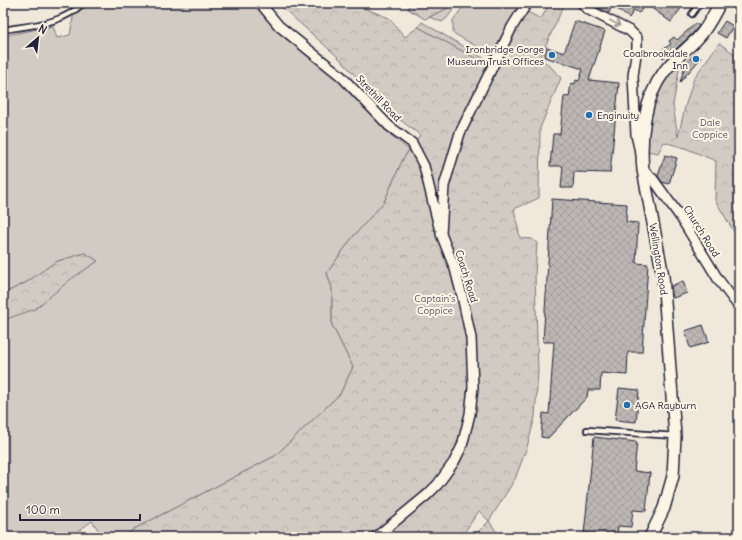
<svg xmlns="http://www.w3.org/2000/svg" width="742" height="540" viewBox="0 0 742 540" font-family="Delius,sans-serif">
  <defs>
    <pattern id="forest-crowns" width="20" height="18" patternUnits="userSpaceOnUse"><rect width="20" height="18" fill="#d1cbc3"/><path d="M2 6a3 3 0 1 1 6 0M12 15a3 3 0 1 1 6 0" fill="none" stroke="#b3aea8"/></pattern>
    <pattern id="building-cross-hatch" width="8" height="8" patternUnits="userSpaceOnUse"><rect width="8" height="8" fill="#bcb7b3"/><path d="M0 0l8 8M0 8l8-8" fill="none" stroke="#a19d9b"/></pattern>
  </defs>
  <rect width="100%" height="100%" fill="#efe8db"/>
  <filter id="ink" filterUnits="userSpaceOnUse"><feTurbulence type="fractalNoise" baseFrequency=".025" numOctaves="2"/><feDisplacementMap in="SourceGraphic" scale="8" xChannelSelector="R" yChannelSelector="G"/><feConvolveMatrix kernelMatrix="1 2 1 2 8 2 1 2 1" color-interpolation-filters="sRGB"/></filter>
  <g filter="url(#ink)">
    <path fill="#d1cbc3" stroke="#7a767f" d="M92,3H253L283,36L345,84L385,130L409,150L403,159L384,202L352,238L327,273L332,288V325L353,367L340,394L275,456L134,529L123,537H103L92,521L70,537H3V318L6,319L98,261L85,253L55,262L27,282L3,294V36L53,26L57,38L70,35L73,17Z
      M455,3H458L447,18L442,22L429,17L448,8Z
      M466,3H506L518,7L493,56L453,33V20Z
      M422,22L490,62L488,65L418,27Z"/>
    <path fill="url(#forest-crowns)" stroke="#7a767f" d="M277,3H351L389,18L405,37L418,27L488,65L518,7L541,19L550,3H565L540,58L550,66L561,78L540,128L539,198L514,209L520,238L532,239L537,243L535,274L538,371L535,417L527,447L515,479L489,521L500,537H473L489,521L479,511L461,537H123L134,529L275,456L340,394L353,367L332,325V288L327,273L352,238L384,202L403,159L420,135L386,109L338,57Z
      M410,3H455L448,8L425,19L408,9Z
      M719,43L739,57V240L715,200L716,161L685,148L664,142L658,153L647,151C648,141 646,130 648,120C652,99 664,79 680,64L673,105L678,137L685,107L694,78Z
      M85,253L98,261L71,279L35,309L6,319L3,318V294L27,282L55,262Z"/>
    <path fill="url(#building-cross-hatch)" stroke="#22223b" d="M590,3H685L671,22L646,4L639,13L634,10L629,18L612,5L609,13Z
      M575,21L605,31L589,80L619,83L610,173L574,172L573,188H561L563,166H550L553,134H560L564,96L569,97L571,83L575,84L576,80L579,81L583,69L544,57L547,47L564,53Z
      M725,21L733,26L726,38L717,33Z
      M696,23L699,26L692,34L676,49L663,58L659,52L671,44L669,41L674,37L677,40Z
      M695,53L701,58L680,82L686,63Z
      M665,155L677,158L669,184L662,182L658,176Z
      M552,199L627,204L626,222L638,223L636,263L648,264L642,352H628L627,375L601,373L600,390H588L587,397L548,438L541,437L543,413L549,414L554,342H543Z
      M683,281L687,293L673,298L671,286Z
      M703,325L709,342L690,348L685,331Z
      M619,388L639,390L636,422L615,420Z
      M594,437L637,442L634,471L650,473L646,511L633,510L631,527L618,526L617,537L584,534Z"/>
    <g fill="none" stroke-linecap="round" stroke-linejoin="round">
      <g stroke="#22223b" stroke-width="8">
        <path id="service" d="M692,14L700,3
          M3,30C31,25 62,25 83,3
          M587,430L675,436"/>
      </g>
      <g stroke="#22223b" stroke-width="12">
        <path id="minor" d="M260,3L279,26L341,76L389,126L412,143L424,166L439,227
          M582,3L587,9L630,31L637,38V47L633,76L636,135L640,152
          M643,170L653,179L681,218L718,279L739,307
          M376,537L427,495L438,484L454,462L462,446L470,414L473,387L471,338L463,300L455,269L441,234L444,186L460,133L512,27L527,3"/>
      </g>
      <g stroke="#22223b" stroke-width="14">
        <path id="tertiary" d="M650,537L664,508L673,476L675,436L663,276L643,170C640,138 644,98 664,72C673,59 686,50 697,39C707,29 713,16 720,3"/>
      </g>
      <use href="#service" stroke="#fcf5e5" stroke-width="4.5"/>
      <use href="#minor" stroke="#fcf5e5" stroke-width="9"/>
      <use href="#tertiary" stroke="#fcf5e5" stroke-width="11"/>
    </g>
    <defs><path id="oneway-shaft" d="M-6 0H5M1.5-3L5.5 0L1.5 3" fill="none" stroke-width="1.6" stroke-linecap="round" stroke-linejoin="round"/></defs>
    <use stroke="#9a9698" href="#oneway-shaft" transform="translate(615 23) rotate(28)"/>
  </g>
  <g fill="#1f6fb2" stroke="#fcf5e5" stroke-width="1.5">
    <circle cx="552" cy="55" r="4"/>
    <circle cx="696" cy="59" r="4"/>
    <circle cx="589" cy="115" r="4"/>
    <circle cx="627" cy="405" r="4"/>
  </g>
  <g text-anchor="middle" stroke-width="4" stroke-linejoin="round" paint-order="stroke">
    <g font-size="10" fill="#22223b" stroke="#fcf5e5" text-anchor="end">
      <text x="544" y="53">Ironbridge Gorge<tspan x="544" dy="12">Museum Trust Offices</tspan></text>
      <text x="688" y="57">Coalbrookdale<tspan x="688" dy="12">Inn</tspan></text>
      <text x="597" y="119" text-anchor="start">Enginuity</text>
      <text x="635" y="409" text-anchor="start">AGA Rayburn</text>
    </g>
    <g font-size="10" fill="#22223b" stroke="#fcf5e5">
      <text transform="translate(379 98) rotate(46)" y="4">Strethill Road</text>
      <text transform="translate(702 231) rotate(58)" y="4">Church Road</text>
      <text transform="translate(659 259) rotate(81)" y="4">Wellington Road</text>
      <text transform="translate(467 276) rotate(73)" y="4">Coach Road</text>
    </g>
    <g font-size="10" fill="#575564" stroke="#fcf5e5">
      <text x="710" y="126">Dale<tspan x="710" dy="12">Coppice</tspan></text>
      <text x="435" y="302">Captain's<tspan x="435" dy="12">Coppice</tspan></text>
    </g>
  </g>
  <rect width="742" height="540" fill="none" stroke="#fcf5e5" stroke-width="16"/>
  <rect x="8" y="8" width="726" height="524" fill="none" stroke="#22223b" stroke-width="1.5" filter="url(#ink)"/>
  <g transform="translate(38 38) rotate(28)" stroke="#fcf5e5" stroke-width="3" paint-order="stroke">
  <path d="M0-3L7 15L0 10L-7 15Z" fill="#22223b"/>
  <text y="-6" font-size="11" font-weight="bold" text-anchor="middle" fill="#22223b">N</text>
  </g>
  <path d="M20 514v6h120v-6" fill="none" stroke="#22223b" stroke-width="2"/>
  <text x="26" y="514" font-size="12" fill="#22223b" stroke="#fcf5e5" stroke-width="3" paint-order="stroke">100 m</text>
</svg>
